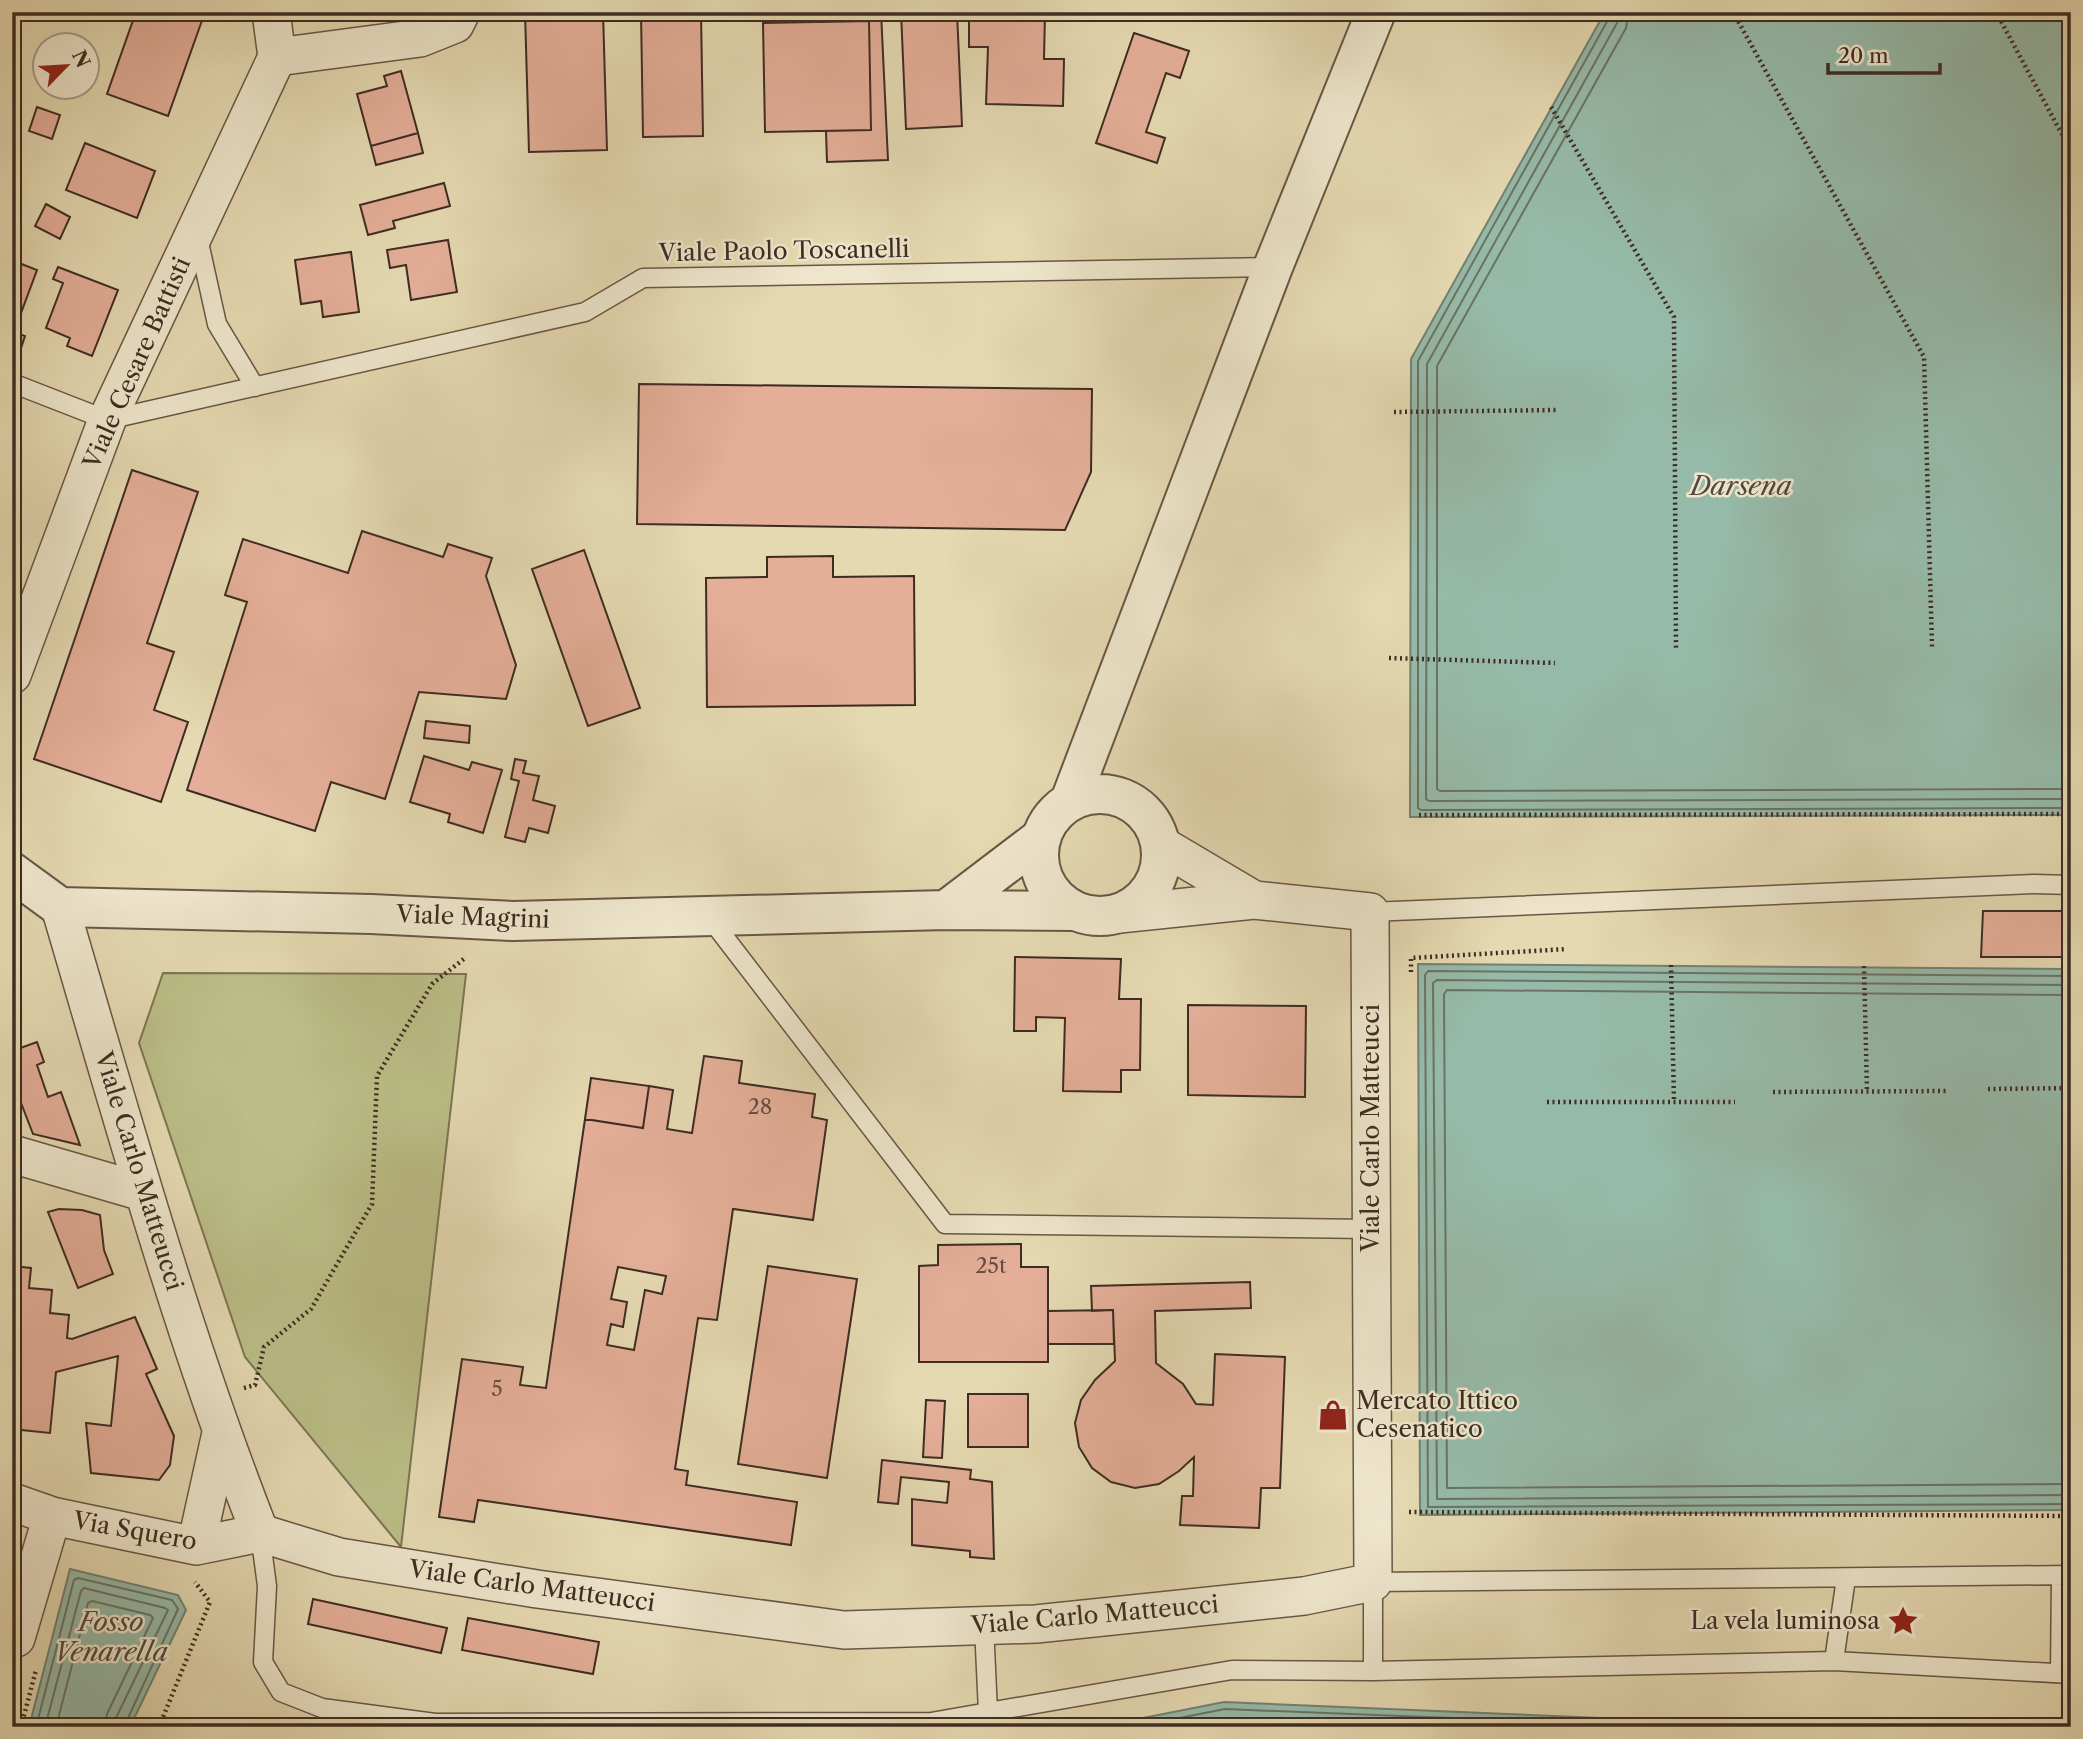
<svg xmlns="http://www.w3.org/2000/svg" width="2083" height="1739" viewBox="0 0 2083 1739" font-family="'Libre Caslon Text',serif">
  <rect width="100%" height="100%" fill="#e5d9b1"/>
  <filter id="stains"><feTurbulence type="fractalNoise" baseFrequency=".00286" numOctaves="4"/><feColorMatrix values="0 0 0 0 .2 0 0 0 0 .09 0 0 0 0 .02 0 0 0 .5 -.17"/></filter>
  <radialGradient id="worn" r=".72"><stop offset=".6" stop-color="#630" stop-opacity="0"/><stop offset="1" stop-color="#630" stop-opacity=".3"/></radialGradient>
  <path fill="#bbbe87" stroke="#7c7555" stroke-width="2" d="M163,973L466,974L401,1547L245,1357L139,1043Z"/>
  <path fill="#96baa9" stroke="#738173" stroke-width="2" d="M1605,12H2071V815L1410,817L1411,359Z
    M1418,964L2071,969V1510L1420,1515Z
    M70,1569L178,1595L186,1610L130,1727H29Z
    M1224,1702L1695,1722L1978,1727H1097Z"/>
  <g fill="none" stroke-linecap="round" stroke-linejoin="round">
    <path stroke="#6a7366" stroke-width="2" d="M1610,12L1609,18L1418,361V808L1421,810L2071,808
      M1619,12L1617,23L1427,364L1426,799L1429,801L2071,799
      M1629,12L1626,28L1437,366V789L1440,791L2071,789
      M2071,976L1428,971L1425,975L1428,1507L2071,1504
      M2071,985L1437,980L1433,983L1437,1499L2071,1495
      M2071,995L1447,990L1444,994L1447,1488L2071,1484
      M36,1727L74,1580L78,1578L172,1600L178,1609L124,1727
      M45,1727L81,1591L84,1588L165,1608L168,1610L116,1718L115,1727
      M56,1727L88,1603L92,1601L150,1615L153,1618L107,1714L105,1727
      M1134,1727L1225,1709L1673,1727
      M1180,1727L1225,1718L1450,1727"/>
  </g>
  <path fill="#e4ae98" stroke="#3e2c23" stroke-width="2" fill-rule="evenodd" d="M136,12H205L168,116L107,94Z
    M525,12H603L607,150L529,152Z
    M641,12H701L703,136L643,137Z
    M821,12H881L888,160L827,162L826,131L871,130L869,21L821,22Z
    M901,12H957L962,126L906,129Z
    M969,12H1045L1044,59H1064L1063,106L986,104L988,47H969Z
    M869,21L871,130L765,132L763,23Z
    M1134,33L1189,51L1180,78L1166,73L1146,132L1165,138L1157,163L1096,143Z
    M401,71L418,133L371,146L357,94L387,86L384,76Z
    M37,107L60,115L52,139L29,131Z
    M418,133L423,153L376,165L371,146Z
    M85,143L155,171L137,218L66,190Z
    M444,183L450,206L393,221L395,228L368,235L360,205Z
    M46,204L70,217L60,239L35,226Z
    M448,240L457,292L411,300L406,265L390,268L387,250Z
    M351,252L359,312L323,317L321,301L301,304L295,260Z
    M19,263L37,270L14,332L25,336L18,357L12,355V282Z
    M58,267L118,290L92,356L67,346L70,338L46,328L63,283L53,279Z
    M639,384L1092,389L1091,472L1065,530L637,524Z
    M132,470L198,492L147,643L174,652L154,710L188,722L161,802L34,759Z
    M362,531L443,557L448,544L492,558L486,576L516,665L506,699L419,692L385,799L331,782L315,831L187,790L247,602L225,595L243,539L348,573Z
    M584,550L640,708L588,726L532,569Z
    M833,556V577L914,576L915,705L707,707L706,578L767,577V557Z
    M426,721L470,726L469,743L424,738Z
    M424,756L469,770L472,762L502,770L483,833L448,822L450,814L410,802Z
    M515,759L526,761L523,773L539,776L533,800L555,806L548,833L529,828L525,842L505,837L519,781L511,779Z
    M1983,911H2071V957H1981Z
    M1015,957L1121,959L1119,999H1141L1140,1070H1121V1092L1063,1091L1065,1018L1036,1017V1031H1014Z
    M1188,1005L1306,1006L1305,1097L1188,1095Z
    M37,1042L44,1062L37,1065L48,1097L61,1092L80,1145L33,1134L21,1103L12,1106V1051Z
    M704,1056L742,1061L739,1083L815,1094L812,1117L827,1120L813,1220L733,1209L717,1320L698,1318L675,1469L688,1471L686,1485L797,1502L791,1545L478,1500L474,1522L439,1517L462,1359L523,1367L520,1385L546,1388L585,1119L643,1128L649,1086L673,1090L667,1129L692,1133ZM618,1267L666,1276L662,1294L645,1290L634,1350L607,1345L611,1324L623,1327L627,1302L611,1299Z
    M591,1078L649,1086L643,1128L585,1119Z
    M59,1209L82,1210L100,1215L104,1250L113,1274L78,1288L48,1212Z
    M1021,1244V1267H1048V1362H919V1266L938,1265V1245Z
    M12,1266L31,1268L29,1288L52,1290L50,1313L69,1315L67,1338L72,1339L135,1317L157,1369L146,1374L174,1436L170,1465L159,1480L91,1473L86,1423L111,1426L118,1356L56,1372L50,1433L12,1429Z
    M768,1266L857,1279L827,1478L738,1464Z
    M1250,1282L1251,1308L1155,1311L1156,1363L1183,1384L1196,1404L1213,1405L1215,1354L1285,1357L1280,1488H1261L1259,1528L1180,1525L1182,1496H1193L1194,1457L1179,1471L1159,1484L1135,1488L1111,1482L1092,1468L1079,1447L1075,1423L1081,1400L1095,1380L1115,1361L1113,1310L1092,1311L1091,1286Z
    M1113,1310L1114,1344H1048V1311Z
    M968,1394H1028V1447H968Z
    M926,1400L945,1401L942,1458L923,1457Z
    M882,1460L971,1470L970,1479L992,1482L994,1559L970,1557V1551L912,1545V1499L947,1503L949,1482L901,1477L898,1504L878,1502Z
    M313,1599L447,1628L441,1653L308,1624Z
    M468,1618L599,1642L593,1674L462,1650Z"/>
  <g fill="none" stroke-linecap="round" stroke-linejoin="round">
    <g stroke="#685746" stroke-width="21">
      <path id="service" d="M198,238L217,324L255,387
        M12,383L107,420L585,312L643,278L1273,267
        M1370,912L2034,884L2071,885
        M709,917L945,1224L1370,1229
        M260,1533L267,1586L263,1662L281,1692L322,1708L435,1723L931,1722L1232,1670L1373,1671L1834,1661L2071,1674
        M984,1626L988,1712
        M1834,1661L1846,1578
        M1373,1671V1582L2071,1575
        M2060,1673L2061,1576"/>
    </g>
    <g stroke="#685746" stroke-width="40">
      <path id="minor" d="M277,57L420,38L455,24L461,12
        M12,675L107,420L277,57L271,12
        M1161,845L1254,900
        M60,907C122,1117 180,1329 260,1533
        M12,1154L143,1192
        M12,1502L52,1516L196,1546L260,1533L339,1557L537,1589L844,1630L1036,1624L1304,1596L1373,1582L1370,912L1254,900L1119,914
        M196,1546L221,1433
        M16,1638L52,1516"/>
    </g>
    <g stroke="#685746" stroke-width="42">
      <path id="tertiary" d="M1039 855a61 61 0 1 1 122 0a61 61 0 1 1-122 0Z
        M1070,801L1273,267L1376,12
        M12,872L60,907L371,914L513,921L946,910L1074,911
        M946,910L1042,837"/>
    </g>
    <path stroke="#3e2c23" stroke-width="4.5" stroke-dasharray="2 3.5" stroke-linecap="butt" d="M1733,12L1924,357L1932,647
      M1996,12L2071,151
      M1551,107L1674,317L1676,649
      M1394,412L1558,410
      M1389,658L1555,663
      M1419,815L2071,814
      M1671,965L1674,1101
      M1864,966L1867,1091
      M1411,972V958L1567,949
      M1988,1089L2071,1088
      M1773,1092L1948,1091
      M1547,1102H1735
      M244,1388L255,1385L264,1347L311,1309L372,1204L377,1076L432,984L465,958
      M1409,1512L2071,1516
      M21,1727L36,1670
      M159,1727L210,1602L195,1582"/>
    <use href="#service" stroke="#eee6cc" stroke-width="18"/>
    <use href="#minor" stroke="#eee6cc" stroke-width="37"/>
    <use href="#tertiary" stroke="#eee6cc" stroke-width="38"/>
  </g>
  <defs>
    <g id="shop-bare" transform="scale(2.415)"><path d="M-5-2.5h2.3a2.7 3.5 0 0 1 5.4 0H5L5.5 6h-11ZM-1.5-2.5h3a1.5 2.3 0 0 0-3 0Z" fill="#8f2418" stroke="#eee6cc" stroke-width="2.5" paint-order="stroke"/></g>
    <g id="sight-bare" transform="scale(2.415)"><path d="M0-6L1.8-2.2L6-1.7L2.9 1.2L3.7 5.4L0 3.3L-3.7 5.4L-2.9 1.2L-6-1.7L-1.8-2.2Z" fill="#8f2418" stroke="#eee6cc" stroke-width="2.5" paint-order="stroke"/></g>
  </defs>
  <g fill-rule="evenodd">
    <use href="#shop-bare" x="1333" y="1415"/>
    <use href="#sight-bare" x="1903" y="1621"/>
  </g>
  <g text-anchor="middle" stroke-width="5" stroke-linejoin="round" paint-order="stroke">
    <g font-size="21" fill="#684c40">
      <text x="760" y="1114">28</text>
      <text x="991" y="1273">25t</text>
      <text x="497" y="1396">5</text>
    </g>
    <g font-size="24" fill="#3e2c23" stroke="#eee6cc">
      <text transform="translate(784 251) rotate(-1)" y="8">Viale Paolo Toscanelli</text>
      <text transform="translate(137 363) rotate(-66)" y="8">Viale Cesare Battisti</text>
      <text transform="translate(473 917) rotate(2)" y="8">Viale Magrini</text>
      <text transform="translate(1371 1128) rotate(-90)" y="8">Viale Carlo Matteucci</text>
      <text transform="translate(139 1171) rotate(73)" y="8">Viale Carlo Matteucci</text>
      <text transform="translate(135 1531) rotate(10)" y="8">Via Squero</text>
      <text transform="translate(532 1586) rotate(8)" y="8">Viale Carlo Matteucci</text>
      <text transform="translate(1095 1615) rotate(-5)" y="8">Viale Carlo Matteucci</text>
    </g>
    <g font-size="24" fill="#3e2c23" stroke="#eee6cc" text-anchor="start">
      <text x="1356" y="1409">Mercato Ittico<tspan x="1356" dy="28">Cesenatico</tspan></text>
      <text x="1880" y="1629" text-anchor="end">La vela luminosa</text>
    </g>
    <g font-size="26" font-style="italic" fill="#50483e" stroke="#eee6cc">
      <text x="1741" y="495">Darsena</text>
      <text x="111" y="1631">Fosso<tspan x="111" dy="30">Venarella</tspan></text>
    </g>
  </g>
  <rect width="2083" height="1739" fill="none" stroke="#e5d9b1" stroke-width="42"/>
  <rect x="14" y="14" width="2055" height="1711" fill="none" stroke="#3e2c23" stroke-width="3.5"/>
  <rect x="21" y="21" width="2041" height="1697" fill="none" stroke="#3e2c23" stroke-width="2"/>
  <g transform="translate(66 66) rotate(65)"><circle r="33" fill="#eee6cc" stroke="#a89c88" stroke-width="2"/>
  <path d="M0-5L12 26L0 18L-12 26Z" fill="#8f2418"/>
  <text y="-10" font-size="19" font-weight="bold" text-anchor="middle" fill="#3e2c23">N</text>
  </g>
  <path d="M1828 63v10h112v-10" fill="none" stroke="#3e2c23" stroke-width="3.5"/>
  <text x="1838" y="63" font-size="21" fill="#3e2c23" stroke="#eee6cc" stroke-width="5" paint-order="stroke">20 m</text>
  <rect width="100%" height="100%" filter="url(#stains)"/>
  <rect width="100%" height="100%" fill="url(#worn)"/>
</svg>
